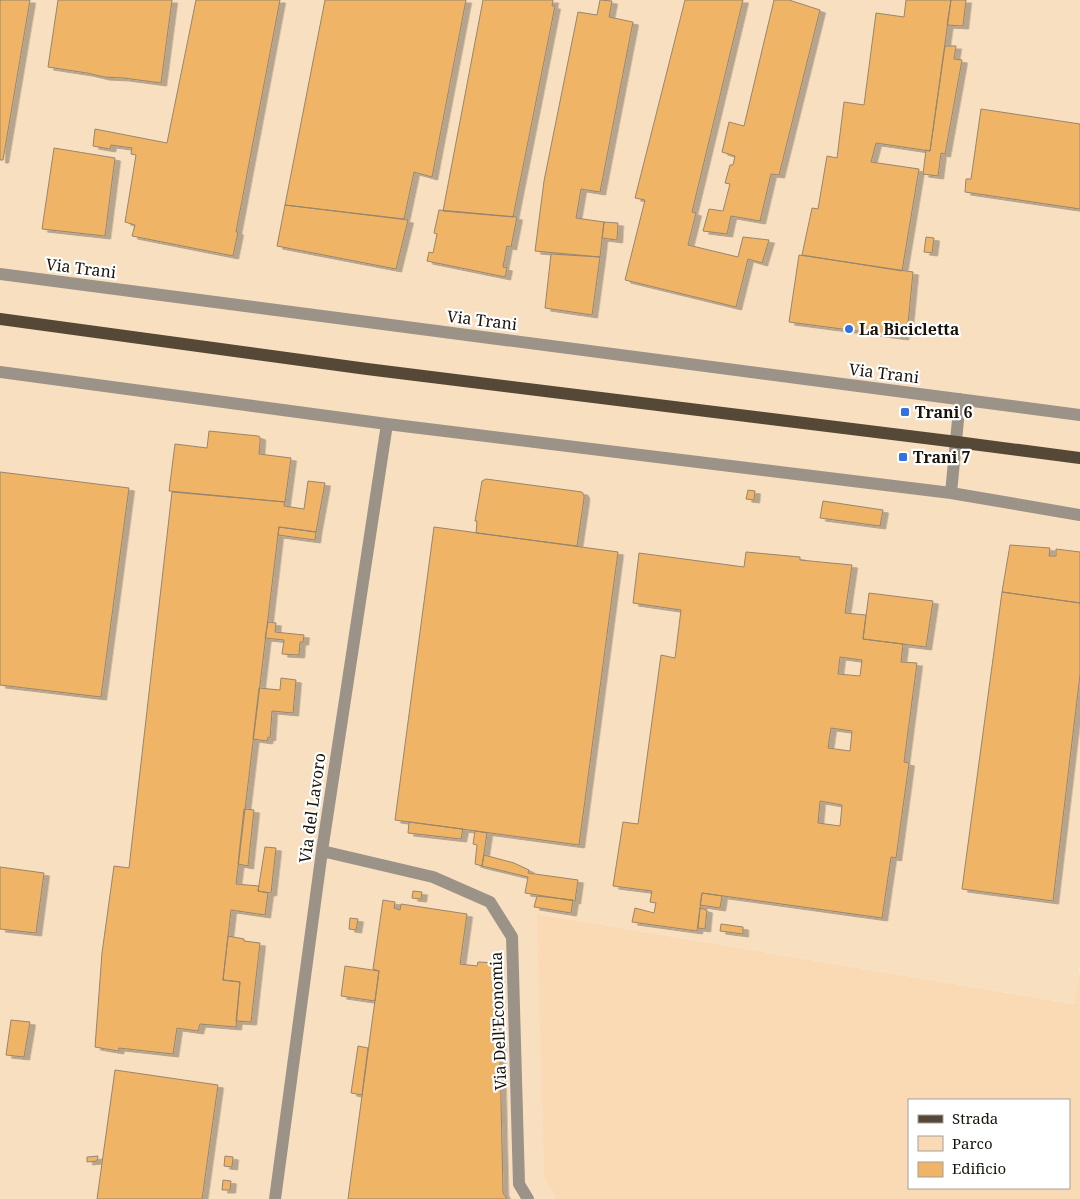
<svg xmlns="http://www.w3.org/2000/svg" width="1080" height="1199" viewBox="0 0 1080 1199" font-family="'Noto Serif',serif">
  <defs>
    <filter id="shadow"><feDropShadow dx="5.5" dy="3" stdDeviation="0" flood-color="#0004"/></filter>
  </defs>
  <rect width="100%" height="100%" fill="#fdecd8"/>
  <path fill="#f8dfc0" d="M0,0H1080V964L1076,1004L538,914L544,1176L556,1199H0Z"/>
  <path fill="#f9dab4" fill-rule="evenodd" d="M537,914L1075,1004L1080,970V1199H556L544,1176ZM909,1100H1069V1188H909Z"/>
  <path fill="#efb465" stroke="#98856e" fill-rule="evenodd" filter="url(#shadow)" d="M0,0H30L3,160H0Z
    M58,0H172L161,83L124,78L104,77L87,73L48,67Z
    M196,0H280L236,232H238L233,256L132,236L135,225L125,222L136,155L131,154L132,148L111,145L110,149L93,146L95,129L167,143Z
    M325,0H466L432,177L414,172L404,219L285,205Z
    M483,0H553L552,6H555L513,217L443,211Z
    M600,0L612,1L609,17L633,22L600,192L581,189L576,218L604,222L600,257L535,251L544,181L578,12L597,15Z
    M685,0H743L692,212L696,213L688,245L738,257L743,237L769,240L762,263L748,259L736,307L625,280L645,200L635,198Z
    M774,0H789L820,10L779,175L771,174L760,221L731,216L727,234L703,231L709,209L723,211L730,184L725,183L730,165H733L735,156L722,152L729,122L744,126Z
    M906,0H951L930,151L876,143L871,162L919,169L902,271L802,255L812,208L818,209L827,156L837,158L844,102L864,105L876,13L904,17Z
    M951,0H966L963,26L947,25Z
    M945,46H956L954,59L962,60L945,154L941,153L938,176L923,174L926,150L930,151Z
    M981,109L1080,124V209L965,192L966,179H971Z
    M54,148L115,158L105,236L42,229Z
    M285,205L408,220L396,269L277,246Z
    M439,210L517,217L511,247L507,246L503,267L507,268L505,277L427,261L429,252L433,253L437,234L434,233Z
    M604,222L618,223L617,240L602,238Z
    M926,237L934,238L932,253L924,252Z
    M551,254L600,257L592,315L545,308Z
    M799,255L913,272L907,334H904L903,337L789,322Z
    M209,431L258,436L260,437V442L259,454L291,458L285,502L169,491L175,444L207,448Z
    M0,472L129,488L101,697L0,685Z
    M486,479L582,492L584,495V499L577,546L476,533L477,521H475L482,481Z
    M308,481L325,483L316,532L279,527L278,535L236,884L259,886L258,891L268,893L265,915L231,910L223,980L240,982L236,1027L200,1024L198,1031L177,1028L173,1054L119,1048L118,1051L95,1047L102,953L114,866L129,868L172,492L285,502L284,506L304,509Z
    M748,490L755,491L754,500L746,499Z
    M823,501L883,510L880,526L820,518Z
    M279,527L316,532L315,540L278,535Z
    M434,527L618,552L579,845L395,820Z
    M1010,545L1050,548L1049,556H1056V549L1080,552V603L1002,592Z
    M746,552L800,557V560L852,565L845,613L866,615L863,639L903,644L901,662L917,663L904,762L909,763L896,858L891,857L882,918L702,893L697,931L632,922L635,908L654,913L656,903L650,902L652,891L613,886L623,822L638,824L661,655L675,658L681,610L633,603L639,553L744,567ZM840,657L862,660L860,676L838,674ZM831,728L852,731L850,751L828,748ZM820,801L842,805L840,826L818,823Z
    M1002,592L1080,603V675L1053,901L962,889Z
    M869,593L933,601L926,647L863,639Z
    M268,622L276,623L275,632L304,635L303,642H300L299,655L282,654L284,640L265,638Z
    M281,678L296,680L293,713L272,711L270,738L268,737L267,741L253,739L259,688L280,690Z
    M244,809L254,810L248,866L238,864Z
    M409,822L463,829L461,839L408,833Z
    M475,831L487,833L482,866L475,864L477,845L473,844Z
    M265,847L276,848L271,893L258,891Z
    M484,855L514,863L529,870L528,873L578,880L575,901L525,893L528,877L482,866Z
    M0,867L44,873L36,933L0,929Z
    M413,891L422,892L421,899L412,898Z
    M702,893L722,896L720,908L700,905Z
    M537,896L573,900L571,913L534,907Z
    M383,900L395,902L394,908L400,910L401,904L467,914L460,964L477,966L478,962L498,963L503,1193L507,1199H348L379,971L373,969Z
    M700,908L707,910L705,929L698,928Z
    M350,918L358,919L356,930L349,929Z
    M721,924L743,927V934L720,931Z
    M228,936L244,939V941L260,943L251,1022L236,1021L240,982L223,980Z
    M345,966L379,971L375,1001L341,996Z
    M11,1020L30,1022L24,1057L6,1055Z
    M358,1046L368,1048L362,1095L351,1093Z
    M115,1070L218,1085L202,1199H97Z
    M98,1156L97,1161L87,1162V1157Z
    M225,1156L233,1157L232,1167L224,1166Z
    M223,1180L231,1181L230,1190H222Z"/>
  <g fill="none" stroke-linecap="round" stroke-linejoin="round">
    <path stroke="#9b9288" stroke-width="12" d="M0,274L1080,415
      M0,372L387,424L951,493L1080,515
      M951,493L960,399
      M322,851L433,877L490,902L512,937L519,1184L528,1199
      M275,1199L322,851L387,424"/>
    <path stroke="#564836" stroke-width="12" d="M0,319L367,369L957,442L1080,458"/>
  </g>
  <g fill="#3472e0" stroke="#fff" stroke-width="2">
    <circle cx="849" cy="329" r="5"/>
    <rect x="900" y="407" width="10" height="10" rx="2.5"/>
    <rect x="898" y="452" width="10" height="10" rx="2.5"/>
  </g>
  <g text-anchor="middle" stroke-width="4.5" stroke-linejoin="round" paint-order="stroke">
    <g font-size="16" fill="#191209" stroke="#fff">
      <text transform="translate(81 268) rotate(7)" y="6">Via Trani</text>
      <text transform="translate(482 320) rotate(7)" y="6">Via Trani</text>
      <text transform="translate(884 373) rotate(7)" y="6">Via Trani</text>
      <text transform="translate(312 808) rotate(-82)" y="6">Via del Lavoro</text>
      <text transform="translate(498 1021) rotate(-92)" y="6">Via Dell'Economia</text>
    </g>
    <g font-size="16" font-weight="bold" fill="#191209" stroke="#fff" text-anchor="start">
      <text x="859" y="335">La Bicicletta</text>
      <text x="915" y="418">Trani 6</text>
      <text x="913" y="463">Trani 7</text>
    </g>
  </g>
  <rect x="908" y="1099" width="162" height="90" fill="#ffffff" stroke="#a3a09d"/>
  <rect x="918" y="1115" width="25" height="8" fill="#564836" stroke="#a3a09d"/>
  <text x="952" y="1124" font-size="15" fill="#191209">Strada</text>
  <rect x="918" y="1136" width="25" height="15" fill="#f9dab4" stroke="#a3a09d"/>
  <text x="952" y="1149" font-size="15" fill="#191209">Parco</text>
  <rect x="918" y="1162" width="25" height="15" fill="#efb465" stroke="#a3a09d"/>
  <text x="952" y="1174" font-size="15" fill="#191209">Edificio</text>
</svg>
